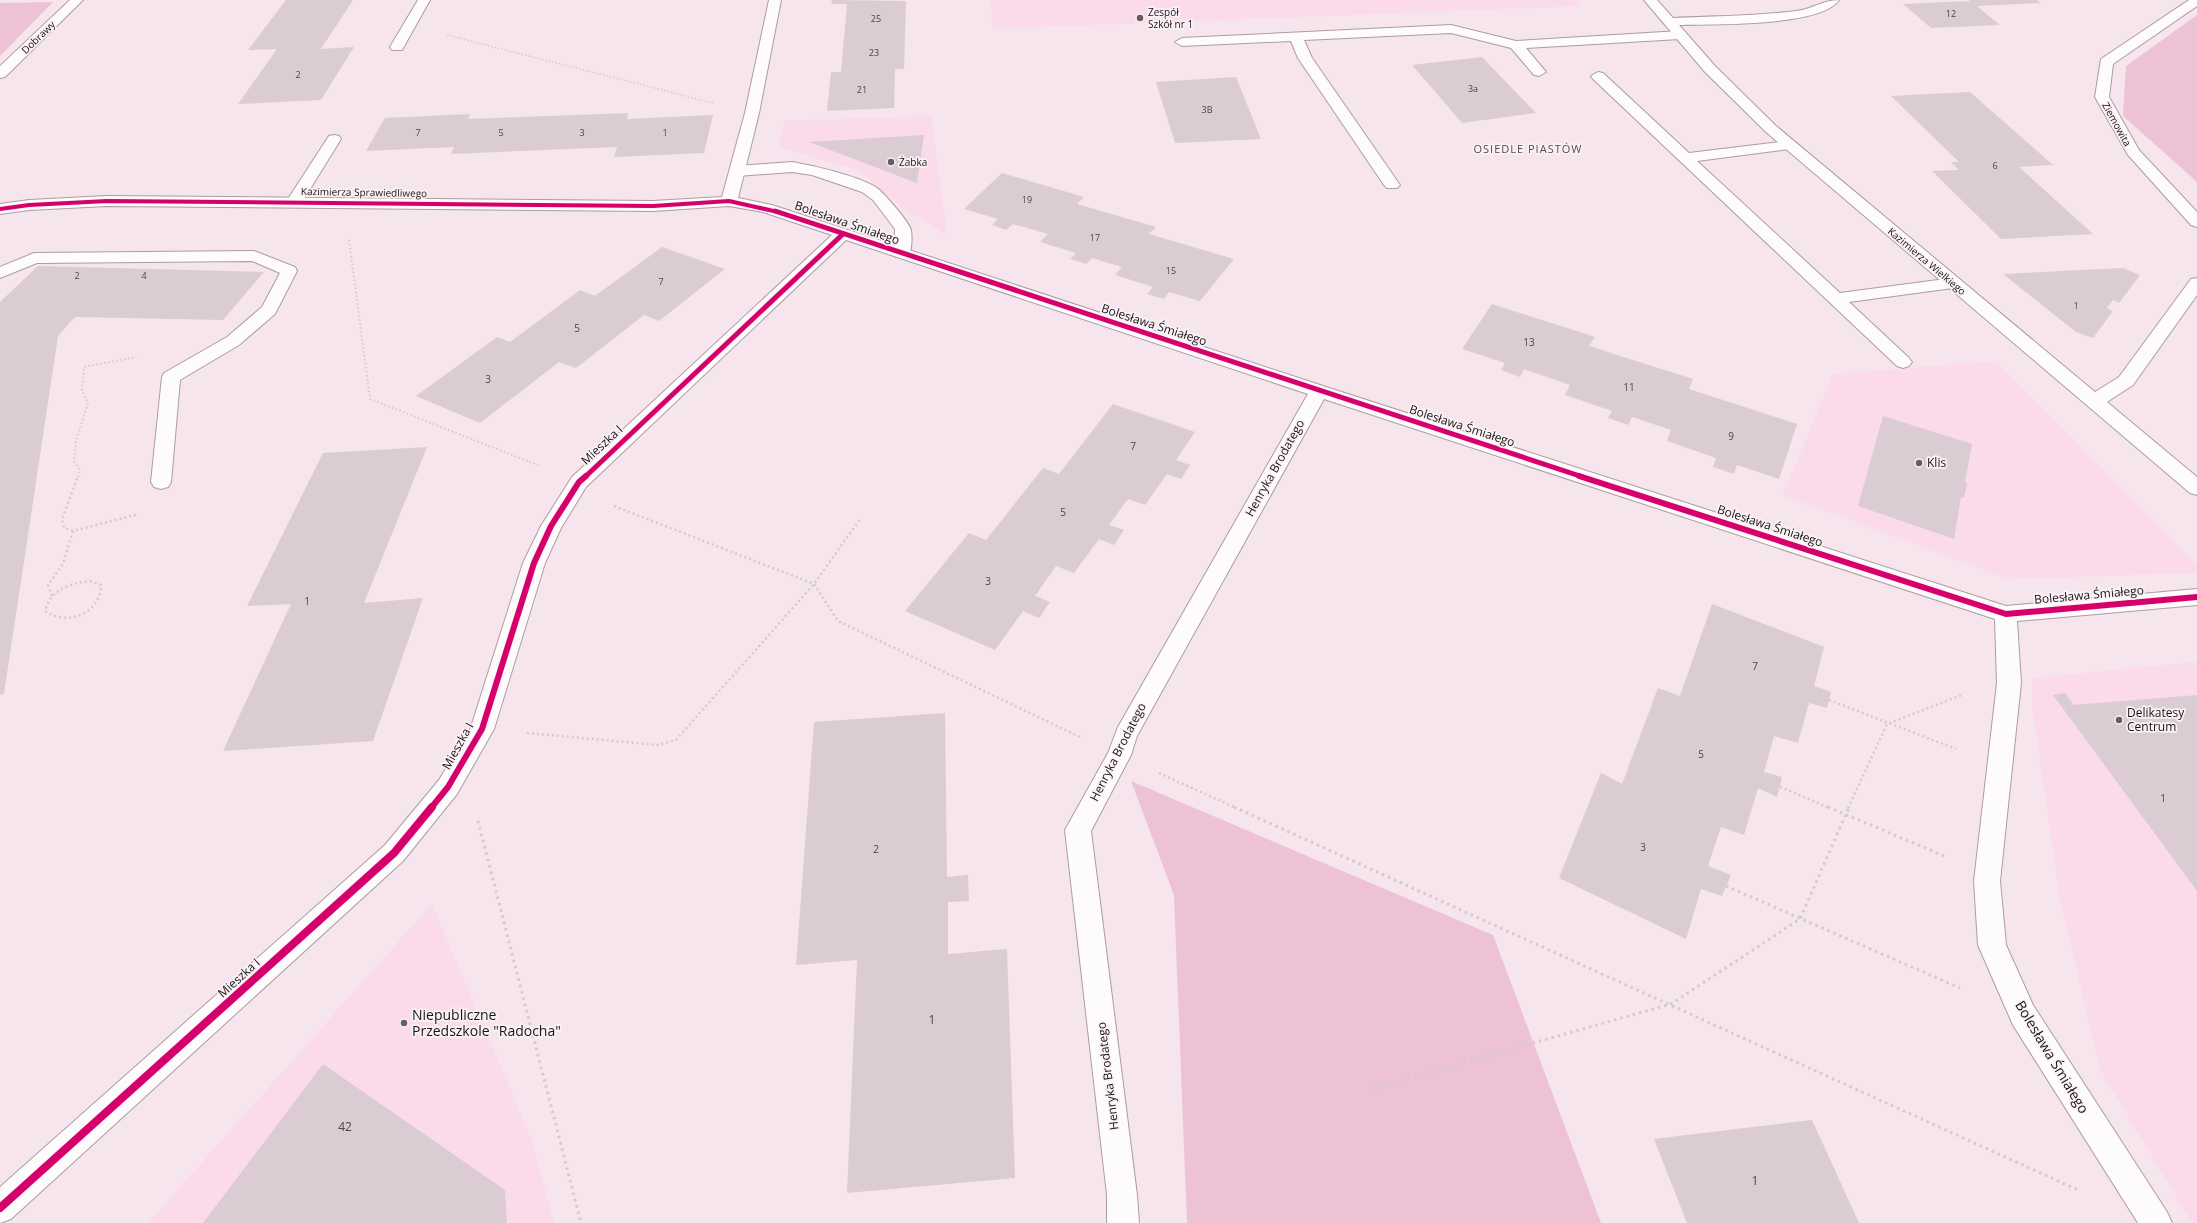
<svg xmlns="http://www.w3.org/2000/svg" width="2197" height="1223" viewBox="0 0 2197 1223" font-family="'Open Sans',sans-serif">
  <rect width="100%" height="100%" fill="#f6e5ec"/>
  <path fill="#fbdbe9" d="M990,0H1576L1580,6L993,29Z
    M931,116L947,235L904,209L860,171L779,147L784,121Z
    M1996,361L2197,565V573L2008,579L1783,495L1833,374Z
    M2197,662V1223H2192L2101,1071L2060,900L2032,705V678Z
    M432,904L533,1143L554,1223H148Z"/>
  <path fill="#edc2d5" d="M53,2L0,56V3Z
    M2197,15V182L2123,116L2126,66Z
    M1131,781L1493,935L1601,1223H1187L1174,895Z"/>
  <path fill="#daccd2" d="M286,0H353L321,49L354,47L321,100L238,104L277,49L248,50Z
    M832,0L906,1L904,69H895L894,108L827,111L831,72H841L847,4H831Z
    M1969,0H2037L2041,3L1977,6L1973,3L2000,25L1931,28L1903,4L1970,1Z
    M1482,57L1536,113L1462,123L1412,65Z
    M1236,77L1261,139L1175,143L1156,82Z
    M1970,92L2053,165L2019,167L2093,234L2001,239L1932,171L1959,170L1951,162H1959L1891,96Z
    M628,113L627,119L713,115L704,153L614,157L617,147L451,154L454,147L366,151L385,118L470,114L468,119Z
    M924,135L917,183L809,142Z
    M1002,173L1084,197L1077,204L1156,227L1149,234L1234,259L1200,301L1169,292L1164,299L1147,294L1153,287L1115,275L1122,267L1092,258L1086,264L1070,259L1076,253L1040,242L1048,234L1013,224L1006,230L992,225L998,219L964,209Z
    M662,247L725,269L659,321L644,315L576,368L559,362L480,423L416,396L497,337L510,342L580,290L595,296Z
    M38,266L264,272L223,320L75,317L58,336L4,694L0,695V302Z
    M2123,268L2140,275L2119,303L2113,300L2107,308L2113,311L2093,338L2076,332L2003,274Z
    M1492,304L1595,337L1589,346L1693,379L1689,389L1797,424L1779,479L1737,465L1734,474L1713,467L1716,458L1667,441L1671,430L1632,417L1628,425L1608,418L1612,411L1565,395L1570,385L1524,369L1520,377L1501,370L1505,363L1462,349Z
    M1113,404L1195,432L1176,460L1190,465L1181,479L1167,474L1145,505L1128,499L1109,525L1124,530L1114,545L1099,539L1074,573L1056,566L1035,596L1050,602L1039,618L1023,611L995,650L905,611L969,533L986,540L1043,468L1059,474Z
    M1883,416L1972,444L1965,482L1967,483L1964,498L1961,497L1954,539L1858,506Z
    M427,447L364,603L423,598L373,741L223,751L291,604L247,606L323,453Z
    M1712,604L1824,647L1814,686L1831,692L1827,708L1809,703L1798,743L1774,736L1764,772L1782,777L1777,797L1758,788L1744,835L1721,827L1708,866L1731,875L1722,896L1701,889L1686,939L1559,878L1601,773L1622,784L1658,688L1680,696Z
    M2065,693L2074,705L2197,695V891L2053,695Z
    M945,713L947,877L968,875L969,901L948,902V954L1007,949L1015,1178L847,1193L857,960L796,965L814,722Z
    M323,1064L505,1190L507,1223H203Z
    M1812,1120L1859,1223H1687L1654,1139Z"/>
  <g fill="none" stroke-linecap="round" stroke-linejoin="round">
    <g stroke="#ab9da3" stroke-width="2">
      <path id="lane" d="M418,0H430L402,50H392L390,47Z
        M1451,25L1516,41L1680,31L1687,35L1680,39L1526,48L1546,72L1539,76L1534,75L1511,48L1451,33L1304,40L1312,58L1400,185L1397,188H1387L1384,185L1298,58L1291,41L1182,46L1175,42L1182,38Z
        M1598,72L1603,73L1689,153L1789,141L1794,142L1796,145L1794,148L1789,149L1697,161L1840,293L1953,278L1959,279L1962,283L1959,287L1953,288L1849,302L1909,358L1912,362L1909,366L1903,368L1897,366L1593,79L1591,76Z
        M334,135L339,136L341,139L302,202L300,205H288L286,202L327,139L329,136Z
        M792,162C815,166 854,175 874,186C882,190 909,222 911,230C912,237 912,251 908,257H896L894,253L895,229L873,200L862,192L812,175L792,172L737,176L732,174L729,171L732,168L737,166Z
        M254,251L295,267L297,271L275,314L239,345L180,380L171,482L168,487L161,489L154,487L151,482L162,377L164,373L227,337L262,307L280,273L252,261L37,263L0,278V267L34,253Z"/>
    </g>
    <g stroke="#ab9da3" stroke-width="2">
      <path id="street" d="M70,0H83L5,77L0,78V66Z
        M769,0H781L759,113L738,198L772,205L1326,387L2006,606L2197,589V605L2017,621L2021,683L2000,881L2006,945L2033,1005L2167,1212L2172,1223H2138L2013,1025L1978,945L1974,881L1997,683L1995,619L1324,399L1137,736L1131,755L1091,831L1137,1195L1139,1223H1107V1195L1065,830L1108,753L1118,727L1308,394L846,240L586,487L561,528L545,563L494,729L457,794L403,861L11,1219L0,1223V1187L385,845L439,780L471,727L523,563L541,526L572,477L832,235L763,212L729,206L653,211L107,206L29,210L0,214V204L29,200L107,196L653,201L722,197L745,113Z
        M1644,0H1657L1673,18C1714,16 1755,16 1796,11C1813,9 1822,0 1839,0C1821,27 1712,24 1679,25L1715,66L1776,126L2095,392L2119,377L2191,279L2197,278V295L2133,385L2107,402L2197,477V495L2190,493L1766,132L1705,72Z
        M2189,0H2197V6L2113,64L2109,97L2139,150L2197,212V227L2191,225L2128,155L2095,97L2101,59Z"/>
    </g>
    <path stroke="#d1cbcd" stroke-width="1.5" stroke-dasharray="1.5 2" stroke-linecap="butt" d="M447,35L713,103"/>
    <path stroke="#d1cbcd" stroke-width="2" stroke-dasharray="1.5 2.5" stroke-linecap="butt" d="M349,240L370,399L540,466
      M78,477L80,471L74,461L76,441L88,403L82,390L84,367L136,357"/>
    <path stroke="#d1cbcd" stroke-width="2.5" stroke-dasharray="2 3" stroke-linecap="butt" d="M614,506L814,584L838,621L1080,737
      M73,531L64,528L62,519L78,476
      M90,581L101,585C101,613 67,627 45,611C50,590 70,583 90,581Z
      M52,596L48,585L63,564L73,531L139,514
      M1829,700L1956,749
      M527,733L658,745L676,740L814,584L861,518
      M1159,773L1236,808
      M1780,787L1830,808
      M1848,808L1887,724L1962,695"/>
    <path stroke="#d1cbcd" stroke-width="3" stroke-dasharray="2.5 4" stroke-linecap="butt" d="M1234,807L2078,1190
      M1828,807L1944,856
      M478,821L581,1223
      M1726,886L1960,988
      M1370,1089L1671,1004L1800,919L1849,807"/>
    <use href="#lane" fill="#fefbfc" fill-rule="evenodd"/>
    <use href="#street" fill="#fefbfc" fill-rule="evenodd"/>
    <g stroke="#faf3f6" stroke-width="5.5">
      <path id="cycleway-far3" d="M0,209L29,205L107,201L653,206L729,201L778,212"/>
    </g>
    <g stroke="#faf3f6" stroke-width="7">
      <path id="cycleway-far2" d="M775,211L1583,477
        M585,477L843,234"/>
    </g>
    <g stroke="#faf3f6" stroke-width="8">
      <path id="cycleway-far1" d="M1579,476L2006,614L2197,597
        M431,808L448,787L482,729L534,563L551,526L579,482L586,476"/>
    </g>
    <g stroke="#faf3f6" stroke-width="10">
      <path id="cycleway" d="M0,1208L394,853L432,807"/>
    </g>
    <use href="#cycleway-far3" stroke="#d6006c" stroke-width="4"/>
    <use href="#cycleway-far2" stroke="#d6006c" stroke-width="5"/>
    <use href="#cycleway-far1" stroke="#d6006c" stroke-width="6"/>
    <use href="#cycleway" stroke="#d6006c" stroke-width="8"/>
  </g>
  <g fill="#695b62" stroke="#faf3f6" stroke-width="1.5">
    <circle cx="1140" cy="18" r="4"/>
    <circle cx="891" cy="162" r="4"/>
    <circle cx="1919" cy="463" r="4"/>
    <circle cx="2119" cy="720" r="4"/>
    <circle cx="404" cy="1023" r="4"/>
  </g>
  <g text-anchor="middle" stroke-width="3.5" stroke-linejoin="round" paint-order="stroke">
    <g font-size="9" fill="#4f4349">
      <text x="1951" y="17">12</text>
      <text x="876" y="22">25</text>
      <text x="874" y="56">23</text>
      <text x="298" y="78">2</text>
      <text x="1473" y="92">3a</text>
      <text x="862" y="93">21</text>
      <text x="1207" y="113">3B</text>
      <text x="418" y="136">7</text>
      <text x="501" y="136">5</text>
      <text x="582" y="136">3</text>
      <text x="665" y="136">1</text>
      <text x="1995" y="169">6</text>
      <text x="1027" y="203">19</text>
      <text x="1095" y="241">17</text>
      <text x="1171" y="274">15</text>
      <text x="77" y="279">2</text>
      <text x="144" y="279">4</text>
      <text x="661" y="285">7</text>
      <text x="2076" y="309">1</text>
    </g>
    <g font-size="10" fill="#1d1117" stroke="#faf3f6" text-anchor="start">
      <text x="1148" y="16">Zespół<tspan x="1148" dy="12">Szkół nr 1</tspan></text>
      <text x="899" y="166">Żabka</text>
    </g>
    <g font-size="10" fill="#1d1117" stroke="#faf3f6">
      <text transform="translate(38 37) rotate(-44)" y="4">Dobrawy</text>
      <text transform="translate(2117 124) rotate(61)" y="4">Ziemowita</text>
      <text transform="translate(364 192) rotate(1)" y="4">Kazimierza Sprawiedliwego</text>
      <text transform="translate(1927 261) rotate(40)" y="4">Kazimierza Wielkiego</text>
    </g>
    <g font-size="10" fill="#4f4349">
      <text x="577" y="332">5</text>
      <text x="1529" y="346">13</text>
      <text x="488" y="383">3</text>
      <text x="1629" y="391">11</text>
      <text x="1731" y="440">9</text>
      <text x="1133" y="450">7</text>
      <text x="1063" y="516">5</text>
      <text x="988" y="585">3</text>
      <text x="307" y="605">1</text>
      <text x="1755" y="670">7</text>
      <text x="1701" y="758">5</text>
      <text x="2163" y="802">1</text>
      <text x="1643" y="851">3</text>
      <text x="876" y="853">2</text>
    </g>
    <g font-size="11" letter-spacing="1" fill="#614350" stroke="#faf3f6">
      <text x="1528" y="153">OSIEDLE PIASTÓW</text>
    </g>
    <g font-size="12" fill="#1d1117" stroke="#faf3f6">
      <text transform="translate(847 223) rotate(19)" y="4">Bolesława Śmiałego</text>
      <text transform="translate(1154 325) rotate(18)" y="4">Bolesława Śmiałego</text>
      <text transform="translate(1462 426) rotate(18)" y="4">Bolesława Śmiałego</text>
      <text transform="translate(602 445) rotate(-43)" y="4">Mieszka I</text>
      <text transform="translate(1275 468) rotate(-61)" y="4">Henryka Brodatego</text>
      <text transform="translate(1770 526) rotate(18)" y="4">Bolesława Śmiałego</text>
      <text transform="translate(2089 595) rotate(-5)" y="4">Bolesława Śmiałego</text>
      <text transform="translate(458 746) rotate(-61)" y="4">Mieszka I</text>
      <text transform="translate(1118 752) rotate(-63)" y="4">Henryka Brodatego</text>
      <text transform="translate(239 978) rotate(-42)" y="4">Mieszka I</text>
      <text transform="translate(1108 1076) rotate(-97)" y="4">Henryka Brodatego</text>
    </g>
    <g font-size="12" fill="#1d1117" stroke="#faf3f6" text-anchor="start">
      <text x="1927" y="467">Klis</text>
      <text x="2127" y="717">Delikatesy<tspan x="2127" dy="14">Centrum</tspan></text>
    </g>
    <g font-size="12" fill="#4f4349">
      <text x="932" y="1024">1</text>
      <text x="345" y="1131">42</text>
      <text x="1755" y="1185">1</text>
    </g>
    <g font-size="14" fill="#1d1117" stroke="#faf3f6" text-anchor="start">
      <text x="412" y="1020">Niepubliczne<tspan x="412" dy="16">Przedszkole "Radocha"</tspan></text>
    </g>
    <g font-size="14" fill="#1d1117" stroke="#faf3f6">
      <text transform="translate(2052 1057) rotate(59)" y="5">Bolesława Śmiałego</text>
    </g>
  </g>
</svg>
